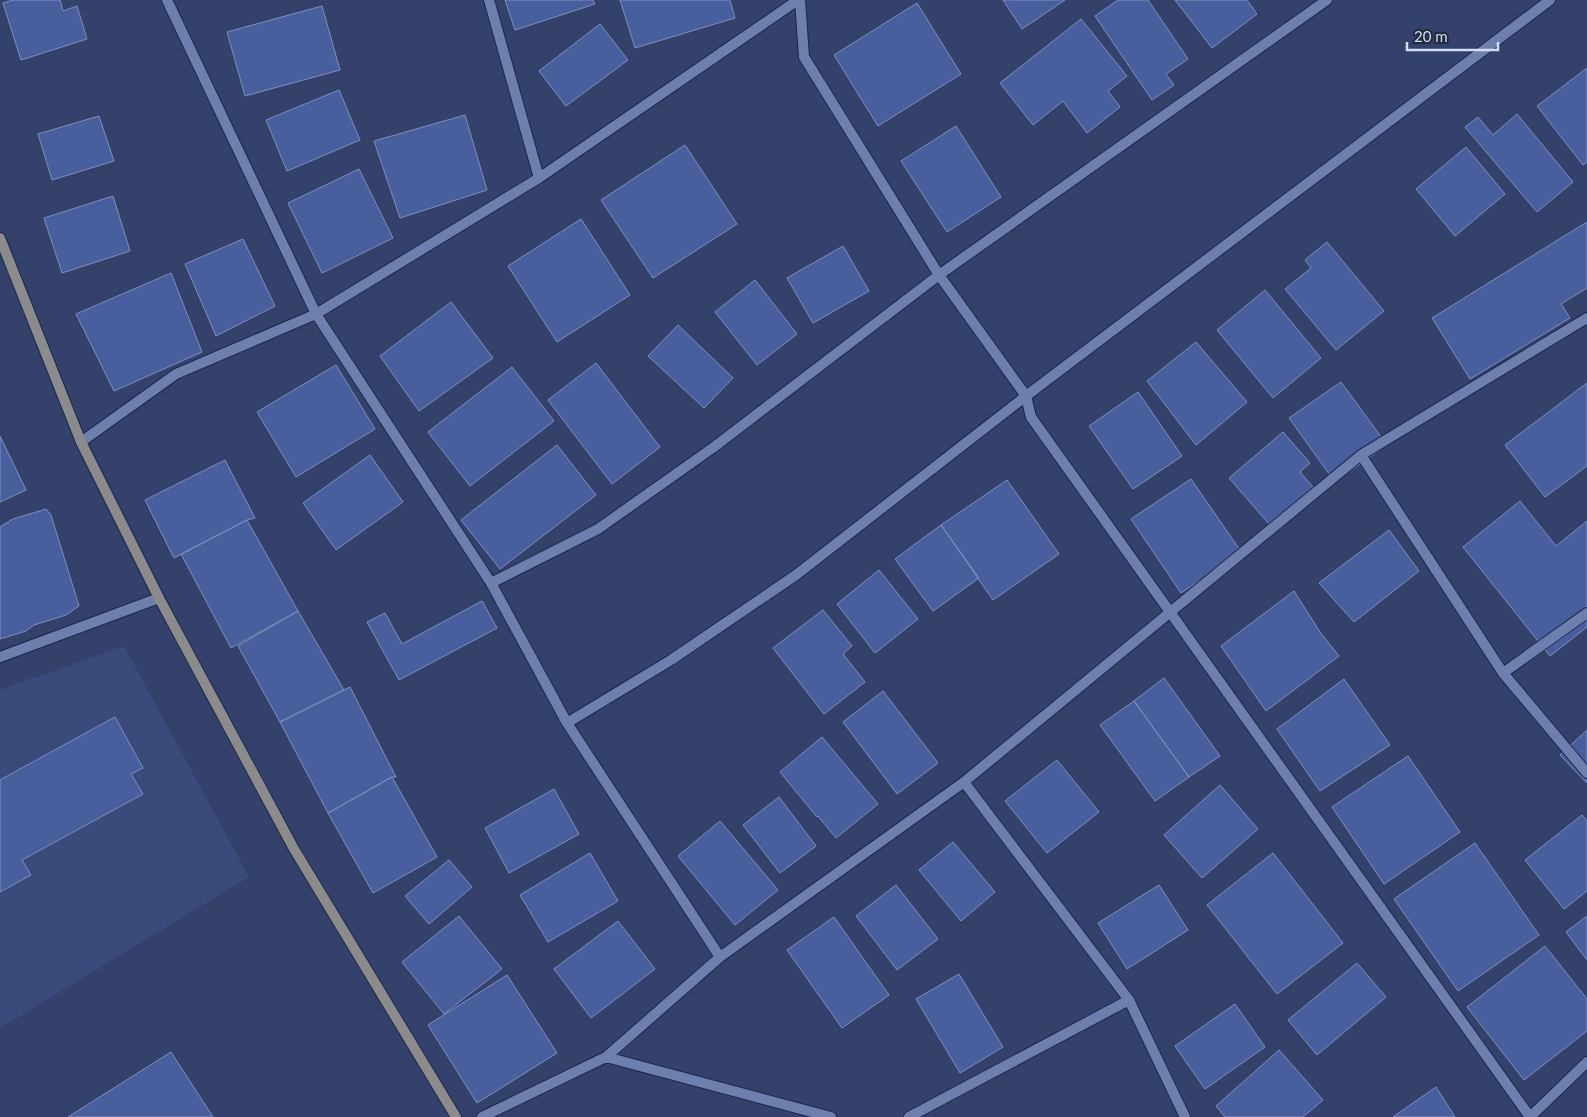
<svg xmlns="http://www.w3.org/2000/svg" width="1587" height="1117" viewBox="0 0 1587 1117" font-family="Lato,sans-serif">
  <rect width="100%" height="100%" fill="#34426b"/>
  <path fill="#3a4a7b" d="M124,646L249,877L0,1028V690Z"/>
  <path fill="#495e9d" stroke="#7e90be" d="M13,0H60L63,11L77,6L87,39L21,60L3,3Z
    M505,0H593L595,4L515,30Z
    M620,0H730L735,18L635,48Z
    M1003,0H1065L1022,29Z
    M1118,0H1148L1188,59L1166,74L1174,85L1152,100L1095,16Z
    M1175,0H1247L1257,14L1212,48Z
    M917,3L961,74L878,126L834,55Z
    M322,6L340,70L245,96L227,32Z
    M1081,19L1127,76L1108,91L1120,107L1087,133L1063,101L1033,125L1000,83Z
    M600,24L628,60L566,106L539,71Z
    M1587,68V162L1583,165L1537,106Z
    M339,90L360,140L287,171L266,120Z
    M1517,114L1573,182L1537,212L1465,127L1478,117L1493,135Z
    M465,115L487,190L400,218L374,141Z
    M99,116L114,161L52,180L38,134Z
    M956,126L1001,197L947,232L901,161Z
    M685,145L737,224L653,278L601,200Z
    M1466,147L1505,194L1455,236L1416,189Z
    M359,169L393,238L322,273L288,203Z
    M113,196L130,251L62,273L44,218Z
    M581,219L630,295L557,342L508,266Z
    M1587,222V288L1561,304L1570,318L1470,379L1432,318Z
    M243,239L275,306L216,336L185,264Z
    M1327,242L1384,311L1336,350L1285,289L1311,268L1305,260Z
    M843,246L869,291L813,323L787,278Z
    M171,273L202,352L114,391L76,314Z
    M755,280L797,334L757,365L715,312Z
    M1265,290L1321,358L1273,398L1217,330Z
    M451,302L493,358L419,411L380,356Z
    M678,325L733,378L704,408L648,356Z
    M1196,342L1247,402L1196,445L1147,381Z
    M596,363L660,447L612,484L548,400Z
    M336,365L375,429L296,477L257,412Z
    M512,367L554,421L470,486L428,432Z
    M1341,382L1387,445L1335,482L1289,418Z
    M1587,383V466L1545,497L1505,445Z
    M1138,392L1182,456L1133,489L1089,426Z
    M1283,432L1310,463L1300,472L1313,487L1269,524L1229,478Z
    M0,436L26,490L0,502Z
    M557,445L596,495L500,569L461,520Z
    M370,455L403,502L336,550L303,503Z
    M225,460L255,518L247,520L174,558L145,500Z
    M1191,479L1242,553L1181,593L1131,519Z
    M1007,480L1059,554L993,600L941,525Z
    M1520,501L1556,546L1587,521V627L1550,656L1463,547Z
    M46,509L51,515L79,606L66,615L34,625L26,631L0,639V527L13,519Z
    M247,520L298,611L231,648L181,554Z
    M941,525L979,578L933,611L895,559Z
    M1389,530L1419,571L1354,622L1319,583Z
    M879,570L918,619L875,653L837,604Z
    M1294,591L1320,632L1339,656L1266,711L1221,646Z
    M482,601L497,628L399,680L367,622L385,613L402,644Z
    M823,610L852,646L843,654L865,682L824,714L773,648Z
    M298,611L344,690L280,722L238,646Z
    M1164,678L1220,756L1189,777L1134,701Z
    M1344,679L1390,745L1320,791L1277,729Z
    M350,687L396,777H392L328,813L280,722Z
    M883,691L938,763L897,794L843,722Z
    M1134,701L1189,777L1155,801L1100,725Z
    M115,717L143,768L131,774L143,794L22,860L31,875L0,892V780Z
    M1587,730V783L1560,755Z
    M822,737L878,804L836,838L818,816L817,817L780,772Z
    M1408,756L1460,832L1384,884L1332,807Z
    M1057,760L1099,812L1047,853L1005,801Z
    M392,777L437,857L373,893L328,813Z
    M1220,785L1258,829L1202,878L1164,835Z
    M554,789L579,834L509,873L485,828Z
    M779,797L816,846L780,873L743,825Z
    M1582,815L1587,821V891L1564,909L1525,860Z
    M720,821L778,890L735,925L678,856Z
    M953,842L995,892L961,921L919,870Z
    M1475,843L1539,935L1458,991L1394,899Z
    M590,853L618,901L548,942L520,895Z
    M1273,853L1343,943L1277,994L1207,905Z
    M449,860L472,887L429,924L405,896Z
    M896,885L938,939L897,970L856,916Z
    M1159,885L1188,930L1127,969L1098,923Z
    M459,916L502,969L444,1014L402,962Z
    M1587,916V960L1566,932Z
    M834,917L889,995L842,1028L787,950Z
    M618,921L655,969L591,1018L554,969Z
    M1545,946L1587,999V1031L1524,1080L1467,1007Z
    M1357,963L1386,997L1317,1055L1288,1020Z
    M959,974L1003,1047L960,1073L916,999Z
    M507,975L557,1053L477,1103L428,1025Z
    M1235,1004L1265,1047L1205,1089L1175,1046Z
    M1279,1050L1323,1100L1303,1117H1225L1216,1106Z
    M171,1052L213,1117H68Z
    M1436,1087L1455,1117H1393Z"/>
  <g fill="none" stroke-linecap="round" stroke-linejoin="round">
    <g stroke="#1b274e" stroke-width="12">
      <path id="street" d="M167,0L316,314L491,583L567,723L720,957
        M489,0L539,178
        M800,0L804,57L939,275L1026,396L1031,417L1530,1117
        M81,442L176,374L316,314L539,178L798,0
        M1361,455L1503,673L1587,773
        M491,583L598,529L714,447L939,275L1327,0
        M0,657L159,598
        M1503,673L1587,613
        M567,723L671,660L796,575L1026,396L1550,0
        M964,782L1129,1000L1185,1117
        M606,1057L831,1117
        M482,1117L606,1057L720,957L964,782L1361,455L1587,318
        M909,1117L1129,1000
        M1530,1117L1587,1062"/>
    </g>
    <g stroke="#1b274e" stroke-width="12">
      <path id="secondary" d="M0,238L81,442L159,598L294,849L456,1117"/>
    </g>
    <use href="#street" stroke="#6f7fad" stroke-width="10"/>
    <use href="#secondary" stroke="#8b8b8b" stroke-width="10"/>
  </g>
  <path d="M1407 42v8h91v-8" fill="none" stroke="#d2dcf5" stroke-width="2.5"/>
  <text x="1414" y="42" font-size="15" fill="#d2dcf5" stroke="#232a3d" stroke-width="4" paint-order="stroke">20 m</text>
</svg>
